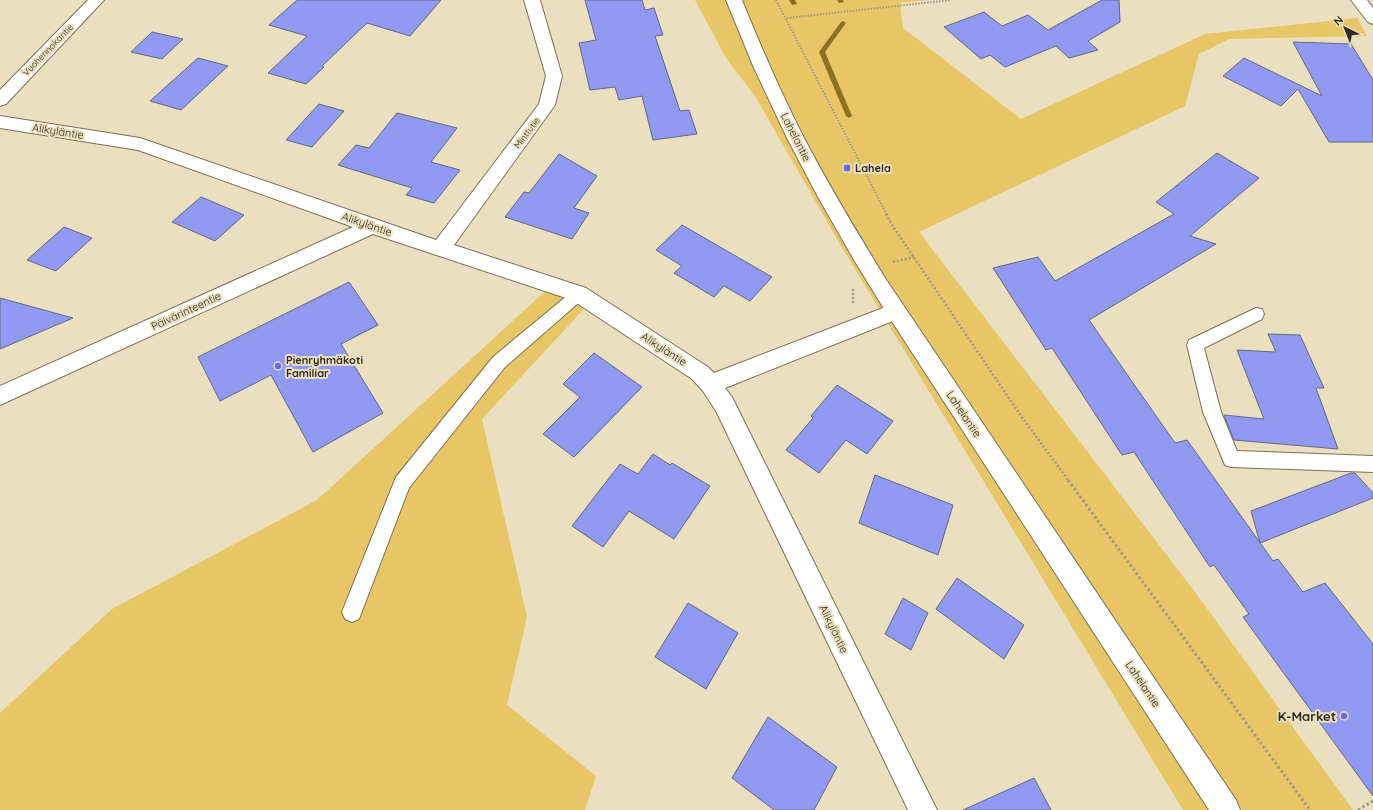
<svg xmlns="http://www.w3.org/2000/svg" width="1373" height="810" viewBox="0 0 1373 810" font-family="Quicksand,sans-serif">
  <rect width="100%" height="100%" fill="#eadfbf"/>
  <path fill="#e6c665" d="M695,0H926L900,3L903,28L1021,119L1205,34L1357,18L1367,36L1229,39L1199,54L1185,106L919,232L1195,592L1353,810H1183L844,251L755,96L726,58Z
    M552,285L593,299L482,419L527,617L507,705L596,776L585,810H0V713L112,609L317,500Z"/>
  <g fill="none" stroke-linecap="round" stroke-linejoin="round">
    <path fill="#8b721f" fill-rule="evenodd" d="M789,0H795L797,4L792,5Z
      M837,0H843L844,2L839,3Z
      M843,21L846,23L825,52L852,116L849,118L846,116L819,52L841,22Z"/>
  </g>
  <path fill="#919af2" stroke="#626783" d="M297,0H441L410,36L367,23L322,66L324,67L306,84L268,73L307,36L269,25Z
    M585,0H642L645,10L654,8L663,35L655,36L680,111L689,110L697,134L653,140L642,96L619,100L615,87L590,90L579,43L596,40Z
    M1102,0H1119L1120,22L1088,41L1098,50L1069,58L1056,46L1005,67L990,55L981,59L944,27L984,12L1002,26L1028,15L1048,30Z
    M152,32L183,39L162,59L131,52Z
    M1293,42L1351,44L1373,80V142H1329L1298,89L1281,106L1223,76L1244,58L1322,96Z
    M198,58L228,66L181,110L150,101Z
    M319,104L344,111L312,147L286,140Z
    M397,113L457,128L431,162L460,170L434,203L406,195L412,188L338,165L356,145L369,148Z
    M1217,153L1259,178L1190,236L1216,244L1089,320L1175,443L1187,440L1273,561L1278,559L1303,592L1325,583L1373,644V796L1243,617L1249,614L1214,565L1210,567L1134,452L1122,455L1052,348L1046,350L993,268L1038,257L1055,281L1174,214L1156,202Z
    M559,154L597,176L574,208L589,213L572,239L505,217L524,192L529,193Z
    M201,197L244,215L215,241L172,222Z
    M682,225L772,277L750,301L724,286L714,297L674,273L682,266L656,250Z
    M64,227L92,238L56,271L27,260Z
    M349,282L378,325L341,344L383,413L313,452L271,375L220,401L198,357Z
    M0,298L73,318L0,349Z
    M1268,334L1300,335L1324,388H1316L1338,449L1234,440L1224,415L1264,419L1237,350L1276,352Z
    M594,353L642,387L574,457L543,434L580,397L563,384Z
    M837,385L893,421L867,454L846,440L819,473L786,450L813,418L811,416Z
    M653,454L670,465L672,463L710,486L674,539L629,511L603,547L572,526L620,464L638,474Z
    M1351,473H1355L1373,493V498L1260,543L1251,511Z
    M875,475L953,505L938,555L859,523Z
    M957,578L1024,625L1004,659L936,609Z
    M903,598L928,613L911,650L885,634Z
    M688,603L738,633L706,689L655,657Z
    M768,717L837,767L814,810H774L732,778Z
    M1034,778L1051,810H963Z"/>
  <g fill="none" stroke-linecap="round" stroke-linejoin="round">
    <g stroke="#7b7053" stroke-width="2">
      <path id="lane" d="M579,288L584,290L587,294L584,298L505,367L409,488L359,619L352,622L345,619L342,612L396,477L493,357L574,290Z
        M1256,308L1262,309L1264,314L1262,319L1204,348L1221,412L1237,451L1373,456V472L1231,467L1225,465L1203,412L1187,345L1189,340Z"/>
    </g>
    <g stroke="#7b7053" stroke-width="2">
      <path id="street" d="M88,0H104L6,104L0,106V90Z
        M524,0H540L562,76L555,105L454,245L586,288L708,367L714,373L896,303L903,305L906,311L903,317L725,388L732,397L937,810H908L716,411L703,391L692,379L572,300L373,234L0,405V386L353,227L138,150L0,128V116L140,138L436,240L539,104L546,76Z
        M1351,0H1367L1373,8V24L1368,22Z"/>
    </g>
    <g stroke="#7b7053" stroke-width="2">
      <path id="secondary" d="M726,0H742C761,47 781,93 804,138C829,186 857,232 885,278L1236,800L1240,810H1209L889,317L854,260L818,197L787,138L754,68Z"/>
    </g>
    <path stroke="#a19981" stroke-width="2" stroke-dasharray="1.5 1.5" stroke-linecap="butt" d="M776,0L887,215
      M787,18L951,0"/>
    <path stroke="#a19981" stroke-width="2.5" stroke-dasharray="2 2" stroke-linecap="butt" d="M886,214L892,225L1021,416L1069,481
      M893,262L914,257
      M853,289V304"/>
    <path stroke="#a19981" stroke-width="3" stroke-dasharray="2.5 2.5" stroke-linecap="butt" d="M1068,480L1310,810
      M1358,810L1373,801"/>
    <use href="#lane" fill="#fff" fill-rule="evenodd"/>
    <use href="#street" fill="#fff" fill-rule="evenodd"/>
    <use href="#secondary" fill="#fff" fill-rule="evenodd"/>
  </g>
  <g fill="#686be4" stroke="#eadfbf" stroke-width="1.5">
    <rect x="843" y="164" width="8" height="8" rx="2"/>
    <circle cx="278" cy="366" r="4"/>
    <circle cx="1344" cy="716" r="4"/>
  </g>
  <g text-anchor="middle" stroke-width="4" stroke-linejoin="round" paint-order="stroke">
    <g font-size="9" fill="#2f2b1e" stroke="#eadfbf">
      <text transform="translate(48 50) rotate(-46)" y="3">Vuohennokantie</text>
      <text transform="translate(527 133) rotate(-53)" y="3">Minttutie</text>
    </g>
    <g font-size="11" fill="#2f2b1e" stroke="#eadfbf">
      <text transform="translate(58 131) rotate(9)" y="4">Alikyläntie</text>
      <text transform="translate(796 137) rotate(63)" y="4">Lahelantie</text>
      <text transform="translate(367 224) rotate(19)" y="4">Alikyläntie</text>
      <text transform="translate(186 311) rotate(-25)" y="4">Päivärinteentie</text>
      <text transform="translate(664 349) rotate(33)" y="4">Alikyläntie</text>
      <text transform="translate(964 414) rotate(56)" y="4">Lahelantie</text>
      <text transform="translate(834 629) rotate(64)" y="4">Alikyläntie</text>
      <text transform="translate(1143 684) rotate(56)" y="4">Lahelantie</text>
    </g>
    <g font-size="11" font-weight="bold" fill="#2f2b1e" stroke="#eadfbf" text-anchor="start">
      <text x="855" y="172">Lahela</text>
      <text x="286" y="364">Pienryhmäkoti<tspan x="286" dy="13">Familiar</tspan></text>
    </g>
    <g font-size="13" font-weight="bold" fill="#2f2b1e" stroke="#eadfbf" text-anchor="end">
      <text x="1336" y="721">K-Market</text>
    </g>
  </g>
  <g transform="translate(1345 28) rotate(317)" stroke="#eadfbf" stroke-width="3" paint-order="stroke">
  <path d="M0-3L7 15L0 10L-7 15Z" fill="#2f2b1e"/>
  <text y="-6" font-size="11" font-weight="bold" text-anchor="middle" fill="#2f2b1e">N</text>
  </g>
</svg>
